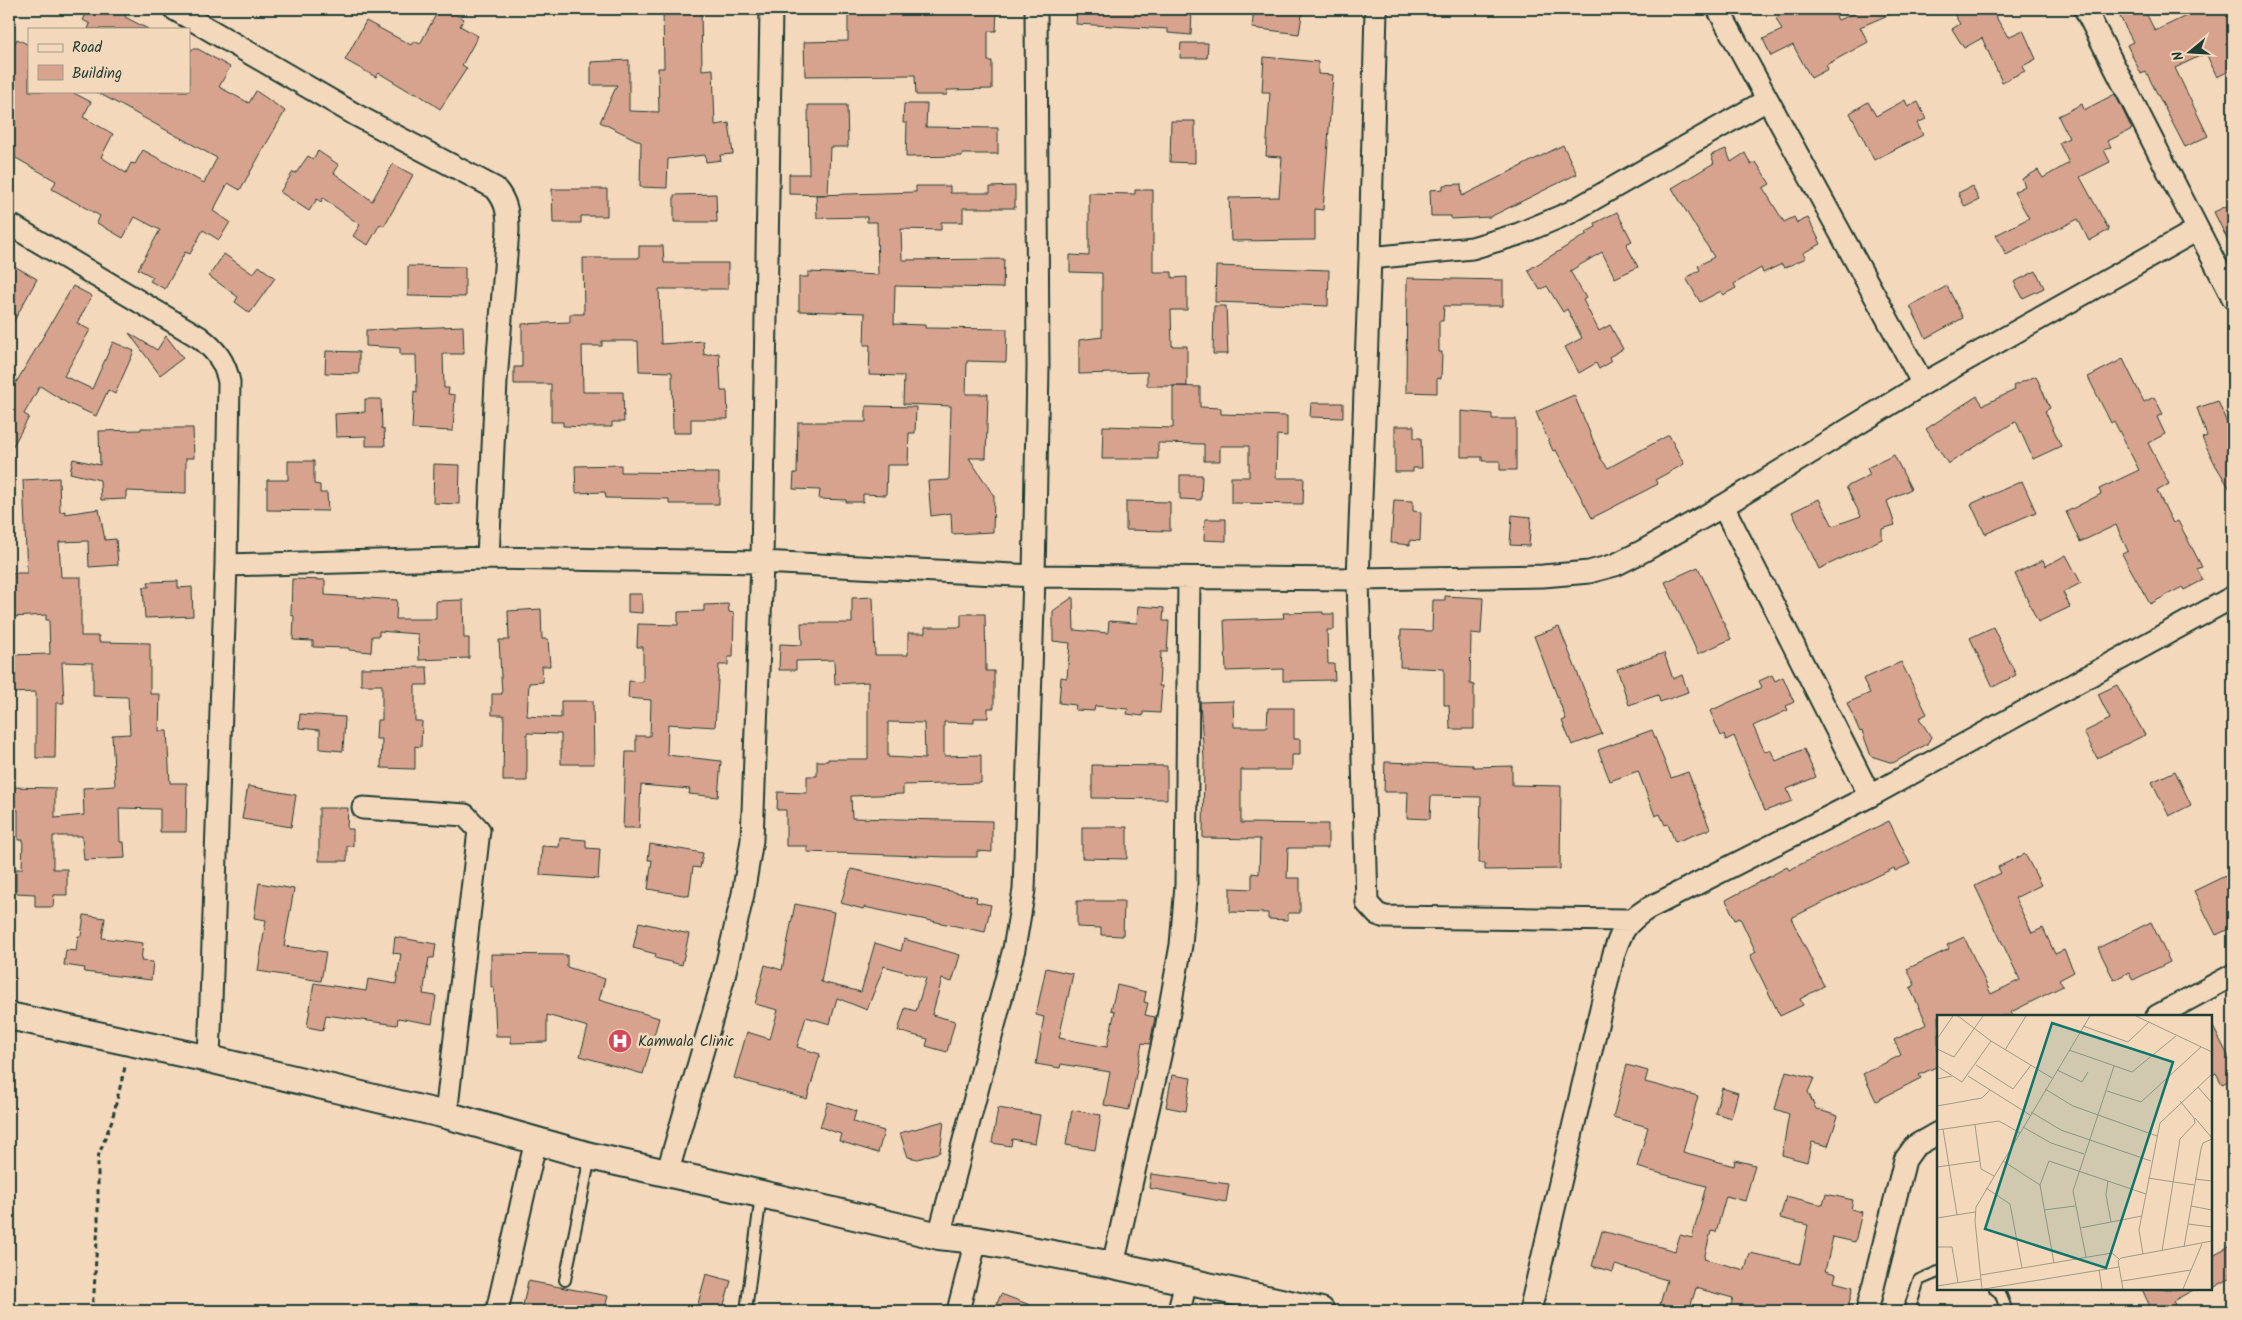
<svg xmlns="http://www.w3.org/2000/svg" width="2242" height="1320" viewBox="0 0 2242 1320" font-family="Kalam,sans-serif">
  <rect width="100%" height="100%" fill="#f4d8bb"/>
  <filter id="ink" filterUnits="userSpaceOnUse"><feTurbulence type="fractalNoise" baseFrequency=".02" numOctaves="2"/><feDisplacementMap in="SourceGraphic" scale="10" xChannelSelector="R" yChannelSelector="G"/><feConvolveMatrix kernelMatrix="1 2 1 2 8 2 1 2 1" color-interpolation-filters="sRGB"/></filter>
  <g filter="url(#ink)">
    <path fill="#d8a38e" stroke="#1f3d34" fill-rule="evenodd" d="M89,9H129L125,17L148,29H88L90,24L83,20Z
      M439,9H445L464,19L460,26L478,36L462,65L467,68L440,109L415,92L414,94L379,73L376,77L345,60L366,21L411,45L414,41L420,44Z
      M663,9H701L702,70L713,69L715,125L729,123L733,154L720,155L721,160L706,162L705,155L668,159L667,188L640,187L641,142L600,122L617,85H591V62L629,60V111L659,112L658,68H664Z
      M848,9H997L996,31H988V61H992V89L947,90V95H916L915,75L805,76L804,42L848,41Z
      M1077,9H1192L1191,35L1168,33V29L1076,24Z
      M1254,9H1303L1299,34L1252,28Z
      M1781,9H1832L1838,20L1866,9H1902L1860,27L1868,42L1826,65L1828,69L1811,78L1793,45L1771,56L1763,39L1782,30L1776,18L1783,15Z
      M1951,9H1991L2008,37L2023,30L2036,59L2023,66L2025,71L2002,82L1982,38L1964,48L1952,29L1960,24Z
      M2116,9H2144L2155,31L2186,16L2183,9H2226L2233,25V69L2217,77L2206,53L2175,68L2208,136L2185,147L2146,72L2141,74L2127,45L2133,42Z
      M17,39L29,45V91H70L91,102L83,117L113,134L101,157L126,173L131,163L135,164L143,150L204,183L217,158L95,91H189V55L192,49H198L230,67L219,87L249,103L256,91L285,111L240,190L228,183L213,211L230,222L219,240L203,230L190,254L185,252L165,289L150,281L153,277L138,269L160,230L135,217L123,238L97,223L100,216L52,189L56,181L9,154V54Z
      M1181,43H1208L1207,58H1180Z
      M1264,57L1318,62V74L1333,75L1323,210L1315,209V240L1231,241L1229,198L1279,197L1282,157L1266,156L1270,92H1262Z
      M2115,94L2132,129L2108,141L2111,147L2104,150L2110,162L2080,177L2109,230L2089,241L2078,219L2006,255L1996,235L2029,218L2014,192L2025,186L2022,179L2038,170L2043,178L2069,163L2059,143L2069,138L2058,116L2082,104L2084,110Z
      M1905,100L1908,107L1918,102L1926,119L1917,123L1923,135L1874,160L1850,113L1868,102L1876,116Z
      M904,104H927L926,127L998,128V154H962V156L906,157L907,123H903Z
      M808,105H847L848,147H830L828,195L789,194V174H809Z
      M1171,121H1195V163L1170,162Z
      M1563,145L1577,174L1490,217L1451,219V216H1431L1430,190L1443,189V185L1461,184L1462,196Z
      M1726,149L1731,162L1745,153L1751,165L1756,162L1770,184L1763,188L1784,222L1794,217L1797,223L1808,218L1821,244L1803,253L1806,258L1784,268L1782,264L1763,273L1761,268L1734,284L1736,288L1723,295L1721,291L1700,302L1686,278L1700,270L1698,266L1714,257L1672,188L1714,163L1711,155Z
      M318,151L339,165L334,173L372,201L393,164L413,175L384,226L380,224L368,245L353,236L360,225L323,198L321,202L317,199L309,211L280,192L293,172L296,173L308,156L313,159Z
      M916,186H950V193H990V187L1015,186V208H963V222H941V230L901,229L902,260L1004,259L1003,288L895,286L894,324L925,325V328L1007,329L1006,362L967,361L966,394H988L986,458H969L994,496L993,532L952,534L951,513L931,516L928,481L949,480L951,406L903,404L904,376L869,375L870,345H864L865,313L799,311V277H808V272L878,275L877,222H867V217L817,218L816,195L916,192Z
      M1972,186L1979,200L1965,207L1958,193Z
      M552,189H607V216H581V223H553Z
      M1135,190H1153V272H1172V278L1187,277V310H1171L1172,346H1187V386H1147V372L1079,374V340L1102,337V273L1070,272V255L1089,256V193L1135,194Z
      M716,194L717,222H674V195Z
      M2233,203V251L2214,212Z
      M1617,212L1632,241L1626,244L1638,267L1615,278L1602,252L1570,271L1586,298L1583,300L1599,331L1610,325L1623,349L1609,357L1611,362L1599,369L1596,363L1579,373L1565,347L1582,338L1567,309L1563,312L1547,286L1540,290L1528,270L1587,234L1586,232L1596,227L1595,223Z
      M639,246H663L664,263H728V289H659L661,344L703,341L704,355L719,353L721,391H727L728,419H691V433H673L672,372L639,371L638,341H602V346H582L583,392H623L624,422H612V427H586L563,426V422H551V384H514V367H522V324L570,322V314H584L583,258H639Z
      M224,254L253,274L259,266L275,278L250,313L235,302L238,297L209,276Z
      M9,263L37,279L9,330Z
      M408,266L465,267V297L408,296Z
      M1216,266L1329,270L1328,306L1215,302Z
      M2036,271L2044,288L2023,298L2014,282Z
      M1407,278L1503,280V306H1444L1443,321H1439V352H1442L1441,379L1437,378V393L1406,392Z
      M73,286L92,296L77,323L90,330L64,376L92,389L113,342L134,351L115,394L108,390L96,416L67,403L40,386L24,414L29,417L9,453V383L14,386Z
      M1947,286L1963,318L1926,338L1910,306Z
      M1214,306H1226L1228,354H1213Z
      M463,326L464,354H443L444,388H449L448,394L455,395L453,431L412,429L414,391L417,392L416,355H400V348L366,346V330Z
      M129,333L157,350L166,336L183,358L160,375Z
      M326,351L359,352V374L325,373Z
      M2123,359L2144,402L2154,397L2163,414L2157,417L2165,434L2148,443L2169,484L2157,491L2173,523L2178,521L2202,567L2197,569L2203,580L2184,590L2182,587L2150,604L2122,554L2128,551L2116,525L2080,542L2066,512L2101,494L2099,489L2139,470L2114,421L2111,423L2088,377Z
      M2036,376L2050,408L2045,411L2061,446L2033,459L2016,421L1948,464L1926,429L1977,396L1983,405L2015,390L2013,386Z
      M1173,386L1200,387V407L1221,408V414L1287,416V436L1277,435L1276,478H1304L1303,504L1231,503V477H1249V446H1220V461H1204V444L1158,443V459H1102L1103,426L1173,428Z
      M1574,395L1601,459L1608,468L1669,435L1684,464L1655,480L1658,484L1592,518L1556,450L1553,451L1536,412Z
      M365,399H381L382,429H384L385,446H366V436L336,437L335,414L365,412Z
      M2218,401L2228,426L2233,423V494L2216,466L2202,438L2207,436L2197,408Z
      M1311,403H1343V418L1310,417Z
      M866,406L916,407L915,433H909L908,465H887L886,495L863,494V502H846V500L819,499L820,490L793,489L794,473H797L798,422H866Z
      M1461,411L1492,414V419H1516V470H1500V461H1482V457H1461Z
      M1395,426H1414V438H1421L1422,468H1413V472H1395Z
      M141,428H193L194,458H186V493L126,491V499L101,500L100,480L70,473L73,459L100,465L99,431L141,430Z
      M1894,455L1911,489L1887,501L1895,525L1882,529V539L1819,569L1792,512L1819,499L1833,526L1861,516L1846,487L1870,475L1867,468Z
      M288,461H314V484L320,485V493H327L328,511L267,510V480H288Z
      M434,464L460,465L459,504L433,503Z
      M621,465V472L719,473V504H669V499L606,498L605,492L576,493L575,466Z
      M1180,475H1202L1201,500L1180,499Z
      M59,478L60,512L65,511V514L99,509L105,540L116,539L118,565L89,567L88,541L59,542L61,577H81V636H99V642L150,643V694H160L159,731H167L170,783H187L186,832H160V809L119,808L120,842H124L125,858L84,860L82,836H53V869H67V895H54L53,907H35V894L16,893V869H22L23,840H18V810H9V787L55,788V818L84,815L83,788L115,786L112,735L130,734L128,697L93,696V663L62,662L64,703H56L55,758H36V692L9,693V655L50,654L49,620H46V615L12,617L11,608H9L11,573H27L23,480Z
      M2022,481L2036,512L1985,534L1971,504Z
      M1394,500L1413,501V511L1421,512L1420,541L1410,540V545L1391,543Z
      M1126,501L1170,502V531L1126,530Z
      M1512,515L1531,517L1529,546L1510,545Z
      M1205,519H1226V541L1204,540Z
      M2066,555L2081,583L2063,592L2070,607L2038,622L2015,574L2043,560L2046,566Z
      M1698,567L1731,639L1698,654L1665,582Z
      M292,579L325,580V595L397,600L396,619H436V601L463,600L464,638H469V658L419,660L418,634L379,631V636H372L371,652L349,650V648L313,647V641L293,640L294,616L291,615Z
      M178,581V588L192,587L193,616L145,618L143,587H149L148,582Z
      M628,594H642V613L628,612Z
      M1445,596L1483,598L1481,634L1471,633L1470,684L1474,685V729H1450L1449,705H1444V669L1400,667L1401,630L1432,631L1433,600H1445Z
      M873,597L875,655H908V633H925V627H961V614H985L986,671H994V708H988V718H974V723L944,722V756L981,755V783L903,785V794L851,796L852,818L992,821V852L977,851V857H948L807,852V846H786V810H777L778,792L807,793V776H817V761H828V759H868V682L835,684L834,660L796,661V670H779L780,644L802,645L801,623H852V598ZM888,722L924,723L925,759L888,757Z
      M1073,597L1074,630L1108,633L1109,621L1137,623L1138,606L1164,608L1163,621H1169L1167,652H1161L1159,686H1162L1160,713L1143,712V716L1127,714L1128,709L1095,706L1094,711L1075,710L1076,705L1059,703L1061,677L1067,678L1070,643L1053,641V611Z
      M728,604L729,612L734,613L733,657H728V665H719L715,727L668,724L667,755L721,761L718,797L689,794L690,789L641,785L639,828H623L626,752H636V736H650L651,700L628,698L629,681L643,682V647H637L638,624L678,625V612L704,611V605Z
      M541,609L542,639H548L550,666H542L543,682L529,683L527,716L561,718V701H593L594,764H561V734L527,733V781H503L504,715H492V694H502L499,640H509L508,611Z
      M1323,612V614H1334V630H1327L1328,664H1334L1335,680L1283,681V669L1226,671L1224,620L1284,618L1283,613Z
      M1559,627L1602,734L1572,745L1562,721L1566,719L1534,636Z
      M1993,627L2016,675L1993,687L1970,638Z
      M1664,653L1673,679L1682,675L1688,692L1660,702L1658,695L1629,705L1617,669Z
      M1901,662L1927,714L1919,718L1931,737L1927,744L1893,763L1871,756L1862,731L1860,732L1847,703L1870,693L1863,679Z
      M427,667L428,685H415V721H422L421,747L415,746V769L381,768L382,739H376L377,720H382V685H361V668Z
      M1772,675L1775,681L1783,677L1794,702L1786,706L1788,710L1753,726L1765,752L1770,749L1776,761L1804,749L1816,777L1787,789L1792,801L1765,811L1734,736L1726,740L1724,734L1721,736L1710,711L1762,687L1759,681Z
      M2117,685L2145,735L2097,758L2084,732L2110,719L2098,694Z
      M1233,701L1234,727H1267L1268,708H1294V739H1300V755H1292V770H1241V823L1328,824V848H1288L1287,878H1300V913H1288V920L1268,919V913L1230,912V888L1252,889V873L1259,874L1260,839L1203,838L1204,758L1200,702Z
      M300,714L345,717L343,751L320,749V730L299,728Z
      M1652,730L1671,778L1688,772L1710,829L1675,842L1668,824L1665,825L1660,814L1655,816L1638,771L1610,781L1598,750Z
      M1385,762L1473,765V767L1512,766V785L1561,786L1560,869L1485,870V863H1479L1481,797L1431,796L1430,819L1407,818L1408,792H1384Z
      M1092,765L1167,766V799L1092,798Z
      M2175,771L2191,805L2169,816L2152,782Z
      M248,786L296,795L291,827L242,819Z
      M319,808H348L347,829H353V846H347V861H319Z
      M1889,821L1910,864L1895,871L1894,868L1791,918L1824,986L1800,999L1803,1005L1780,1016L1750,955L1756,952L1740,918L1735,920L1726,900L1787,867L1789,870Z
      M1082,827H1127V859L1082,858Z
      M560,838L586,840V848L600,849L598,879L540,875L542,846L559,847Z
      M650,844L703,853L700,868L693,867L689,896L648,889L652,860H648Z
      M2025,854L2041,885L2015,898L2032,933L2043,928L2055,954L2064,950L2074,972L2059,980L2063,986L2011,1012L2013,1016H1938V1066L1919,1075L1921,1078L1876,1101L1863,1074L1901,1055L1894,1040L1927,1024L1910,988L1915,985L1907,969L1949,949L1947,945L1964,937L1991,994L2020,980L1975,886L2001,873L1998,867Z
      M851,869L977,897L976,902L991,905L985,932L864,907L863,909L841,903Z
      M2225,876L2233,893V927L2216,935L2194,891Z
      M259,883L294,889L284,946L326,952L321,981L258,971L266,920L254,918Z
      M1077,901H1124L1123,936L1101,935V928L1077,927Z
      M795,904L834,912L821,982L861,992L875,943L901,951L904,939L960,955L952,982L942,979L932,1015L955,1021L947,1052L926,1046L928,1039L898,1031L905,1008L916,1011L926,978L884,966L867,1010L837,998L830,1024L806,1017L797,1047L820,1054L807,1099L734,1078L747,1032L770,1039L778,1010L755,1004L765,965L782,970Z
      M84,915L105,918L102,938L143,943L141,961L153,962L151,980L84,972L85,968L64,965L66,950L76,951L78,936H81Z
      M639,922L689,934L682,965L655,958L656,954L633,948Z
      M2151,922L2170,962L2133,980L2129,972L2114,980L2098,948Z
      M395,937L436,944L434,958H429L423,994L436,996L432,1024L398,1018L397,1025L326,1015L323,1030L307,1027L314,983L366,991L368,979L396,984L401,954L393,953Z
      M491,954L567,955V967L605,979L599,1000L659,1018L643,1074L580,1056L588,1027L547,1015V1042L511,1043V1036H496L494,987H491Z
      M1046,968L1073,974L1059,1038L1107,1047L1115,1011L1111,1010L1117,985L1146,992L1144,1002L1148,1003L1145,1015L1155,1017L1150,1044L1142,1043L1129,1110L1104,1105L1110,1072L1061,1064L1060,1068L1036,1064L1044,1017L1036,1015Z
      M2211,1023L2233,1065V1079L2222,1084L2216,1073L2211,1076Z
      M1627,1065L1648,1071L1645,1082L1698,1096L1683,1152L1734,1166L1735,1160L1755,1165L1745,1201L1726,1196L1716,1232L1711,1231L1704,1259L1745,1270L1750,1253L1800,1264L1808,1225L1780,1218L1786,1196L1823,1205L1826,1194L1853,1200L1851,1209L1862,1212L1855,1242L1833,1237L1825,1271L1836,1274L1834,1282L1853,1287L1847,1311H1729L1733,1298L1696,1288L1689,1311H1658L1667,1280L1615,1265L1613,1272L1592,1266L1602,1231L1675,1251L1680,1235L1692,1238L1706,1186L1637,1167L1648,1127L1613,1117Z
      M1786,1071L1814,1078L1808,1092L1816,1109L1838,1116L1828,1146L1812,1142L1807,1162L1782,1155L1789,1114L1775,1109Z
      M1172,1075L1191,1078L1186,1111L1166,1107Z
      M1722,1088L1738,1093L1731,1118L1715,1113Z
      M828,1102L856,1111L853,1122L884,1131L878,1153L839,1141L841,1134L820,1127Z
      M998,1108L1040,1115L1035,1143L1012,1139L1011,1146L992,1143Z
      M1072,1110L1101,1115L1095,1150L1066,1145Z
      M944,1121L940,1152L918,1159L908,1157L900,1133Z
      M1151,1174L1229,1184L1226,1202L1149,1188Z
      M2233,1244V1277L2211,1289V1256Z
      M706,1274L731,1281L722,1311H696Z
      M528,1281L608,1296L604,1311H522Z
      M2142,1289H2195L2173,1301L2175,1305L2161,1311H2152Z
      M1001,1294L1043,1310V1311H994Z"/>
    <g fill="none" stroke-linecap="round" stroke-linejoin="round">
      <g stroke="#1f3d34" stroke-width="14">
        <path id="service" d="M565,1280L590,1157
          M1995,1289L2000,1293L2007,1311
          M746,1311L761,1195
          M1909,1311L1919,1280L1938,1272"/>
      </g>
      <g stroke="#1f3d34" stroke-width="25">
        <path id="minor" d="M174,9L356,115L495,188C507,202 508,213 508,230L496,381L488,558
          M1376,9L1370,258L1358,579L1367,903L1377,914L1385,917L1630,920
          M1718,9L1923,384
          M2085,9L2233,298
          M9,224L199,337C216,350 225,362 229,382L226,565L209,1059
          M1370,258L1472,248L1519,234L1569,213L1767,100
          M1723,506L1870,796
          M226,565L488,558L762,562L1034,576L1358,579L1543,576L1589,572L1615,565L1643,551L1723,506L1923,384L2197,230
          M363,808L465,815L479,830L446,1115
          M2157,1016L2233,975
          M667,1174L723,980L743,894L752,840L762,562L771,9
          M939,1236L1014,949L1024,890L1034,576L1038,367L1036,9
          M1113,1265L1166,1029L1181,945L1186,885L1189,578
          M497,1311L536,1140
          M958,1311L976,1240
          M1179,1311L1186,1282
          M1530,1311L1613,957C1620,933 1625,923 1647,909L1870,796L2233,597
          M1867,1311L1905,1160L1915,1146L1938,1133"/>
      </g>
      <g stroke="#1f3d34" stroke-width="30">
        <path id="tertiary" d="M9,1016L209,1059L446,1115L590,1156L761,1194L939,1236L976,1240L1113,1265L1321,1311"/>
      </g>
      <path stroke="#1f3d34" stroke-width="3" stroke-dasharray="5 4" stroke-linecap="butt" d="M91,1311L94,1292L98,1223V1157L112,1120L126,1063"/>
      <use href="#service" stroke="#f4d8bb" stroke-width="10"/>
      <use href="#minor" stroke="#f4d8bb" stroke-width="21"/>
      <use href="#tertiary" stroke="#f4d8bb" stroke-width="26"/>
    </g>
  </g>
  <defs>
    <g id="hospital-disc" transform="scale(1.25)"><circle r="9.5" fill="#d1495b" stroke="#f4d8bb"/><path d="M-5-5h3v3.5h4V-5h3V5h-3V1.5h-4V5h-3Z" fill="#fff"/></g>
  </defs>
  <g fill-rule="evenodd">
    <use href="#hospital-disc" x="620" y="1041"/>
  </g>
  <g text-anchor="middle" stroke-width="5" stroke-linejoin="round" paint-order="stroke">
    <g font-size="15" fill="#1f3d34" stroke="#f4d8bb" text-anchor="start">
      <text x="638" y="1046">Kamwala Clinic</text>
    </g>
  </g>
  <g transform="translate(1937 1015)">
    <rect width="275" height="275" fill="#f4d8bb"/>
    <path fill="none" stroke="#9f9a85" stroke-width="1" d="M199,1L275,37M146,11L191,27L212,7M0,24L16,1M54,26L115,63M0,34L17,42L46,1M68,35L89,1M132,35L195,57L239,21M39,50L76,74L94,50M0,51L25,67L54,26L21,1M120,55L145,67L151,57M31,61L93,100M0,64L15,61M261,72L275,88M108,74L136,91L220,121M170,76L204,87L264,32M0,91L45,83L53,75M94,97L124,115L214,146M258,103L275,123M38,110L44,154L57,161M86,112L114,128L147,139M6,114L20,200M0,115L62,106L83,118M66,146L103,170L117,248M0,152L43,146M211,163L257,170M258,164L275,166M171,166L169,180L174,207M103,170L112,146L209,179M49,173L73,189L85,253M254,191L275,195M107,195L138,191M0,203L38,197M251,209L275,212M143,213L205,201M0,232H15L21,268M247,232L264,134L266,128L275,124M225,236L243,124L258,108L257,103L243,86M206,239L202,215L223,108L275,59M149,242L136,176L177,51M162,255L165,274M44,260L175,238L182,244M185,266L254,255M0,271L44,264M45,274L38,206L39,192L153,1M47,274L182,252M186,274L181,246L184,243L275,226M246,274L265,229"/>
    <path fill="#0f766e" fill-opacity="0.15" stroke="#0f766e" stroke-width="2.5" d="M115,8L236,47L169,253L48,214Z"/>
    <rect width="275" height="275" fill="none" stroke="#1f3d34" stroke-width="2.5"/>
  </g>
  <rect width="2242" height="1320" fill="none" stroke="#f4d8bb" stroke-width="30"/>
  <rect x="15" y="15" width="2212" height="1290" fill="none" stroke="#1f3d34" stroke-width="2" filter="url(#ink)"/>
  <rect x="28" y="28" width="162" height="65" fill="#f4d8bb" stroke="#9f9a85"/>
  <rect x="38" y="44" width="25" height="8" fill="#f4d8bb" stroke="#9f9a85"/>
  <text x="72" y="52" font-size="15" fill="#1f3d34">Road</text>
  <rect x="38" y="65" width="25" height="15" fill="#d8a38e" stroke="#9f9a85"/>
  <text x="72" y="78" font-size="15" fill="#1f3d34">Building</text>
  <g transform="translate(2190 52) rotate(252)" stroke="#f4d8bb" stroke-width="4" paint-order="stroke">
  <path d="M0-4L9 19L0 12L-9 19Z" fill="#1f3d34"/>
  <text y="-8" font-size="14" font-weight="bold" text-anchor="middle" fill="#1f3d34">N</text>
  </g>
</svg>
